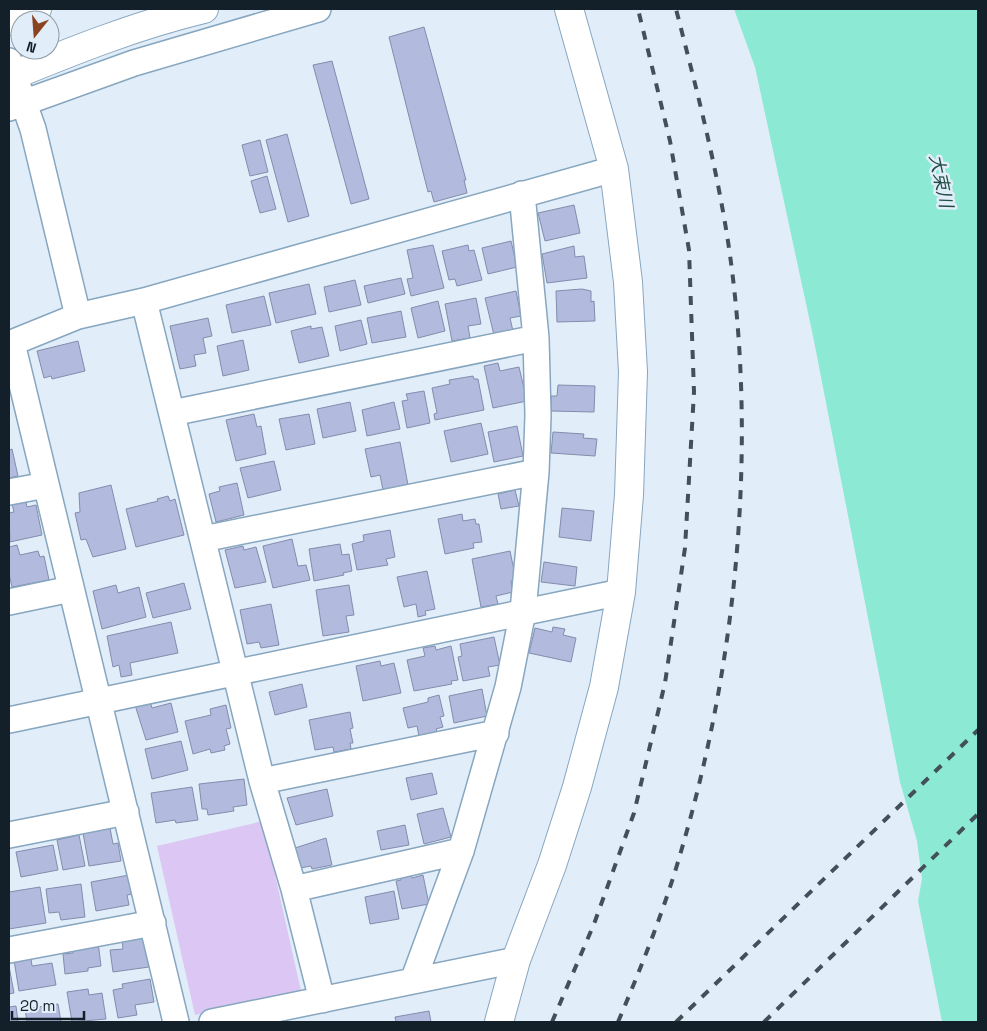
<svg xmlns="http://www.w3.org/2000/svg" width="987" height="1031" viewBox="0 0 987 1031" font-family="'Space Grotesk','Noto Sans JP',sans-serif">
  <rect width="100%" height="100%" fill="#e1eef9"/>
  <path fill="#dcc6f3" d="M263,821L301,991L195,1015L157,846Z"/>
  <path fill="#8ce9d4" d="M734,9H978V1022H942L918,901L922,879L917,841L900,782L813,336L755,67Z"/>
  <path fill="#b2badd" stroke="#848cad" d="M424,27L466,180H464L467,193L434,202L431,191L428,192L389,37Z
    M332,61L369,199L351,204L313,65Z
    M287,134L309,216L288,222L266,140Z
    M260,140L268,172L250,176L242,145Z
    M267,176L276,209L260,213L251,181Z
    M574,205L580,233L545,241L538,213Z
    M511,241L517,267L488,274L482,248Z
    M433,245L444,288L411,296L407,279L413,278L407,250Z
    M468,245L469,251L474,250L482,280L457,286L455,279L449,280L442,251Z
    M574,246L575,257L584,256L587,278L547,283L542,254Z
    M401,278L405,294L368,303L364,286Z
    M355,280L361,305L329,312L324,287Z
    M309,284L316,314L276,323L269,293Z
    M582,289L591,291V302L594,301L595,321L557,322L556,291Z
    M516,291L521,316L510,318L513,331L494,335L485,298Z
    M264,296L271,325L232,333L226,305Z
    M476,298L481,324L468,326L470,338L452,341L445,304Z
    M438,301L445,331L418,338L411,308Z
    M401,311L406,337L372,343L367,318Z
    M208,318L212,336L203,338L206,353L194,355L196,366L180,369L170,326Z
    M361,320L367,344L340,351L335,326Z
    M311,326V329L322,327L329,356L299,363L291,331Z
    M243,340L249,370L223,376L217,346Z
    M78,341L85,371L52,379L51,376L44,378L37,351Z
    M498,363L500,371L519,367L527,401L493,408L484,366Z
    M473,376L474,379H478L484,410L435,420L434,414L437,413L432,388L450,384L449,380Z
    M558,385L595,386L594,412L551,411V396H557Z
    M424,391L430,423L407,428L402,401L408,400L406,394Z
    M350,402L356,431L323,438L317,409Z
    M394,402L400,429L367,436L362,410Z
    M254,414L257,427L261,426L266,454L236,461L226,420Z
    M309,414L315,444L286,450L279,419Z
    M481,423L488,454L451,462L444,431Z
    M517,426L523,456L494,462L488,432Z
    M553,432L584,434L583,438L597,439L595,456L551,453Z
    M400,442L408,485L383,490L380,475L371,477L365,449Z
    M12,449L18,476L9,478V450Z
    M274,461L281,490L248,498L240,468Z
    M237,483L244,515L216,522L209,494L220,491L219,487Z
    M111,485L126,549L93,557L86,539L81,540L75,513L80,512L79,493Z
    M515,490L519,506L501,509L498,494Z
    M168,496L170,501L175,499L184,535L136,547L126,509L158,501L157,499Z
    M26,502L27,507L36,505L42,535L10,542L9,513L14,512L12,504Z
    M562,508L594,511L591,541L559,537Z
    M462,514L463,521L475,519L476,524H479L482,542L473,543L474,548L445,554L438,519Z
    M390,530L395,557L386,559L388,565L357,570L352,544L364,541L363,535Z
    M292,539L298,566L306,565L310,580L273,588L263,546Z
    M340,544L342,555L349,554L352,571L343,573L344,575L314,581L309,549Z
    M17,545L20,555L38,551L40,557L44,556L49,580L12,587L9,574V547Z
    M243,546L244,550L256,547L266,582L235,588L225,550Z
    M510,551L516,580L511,581L513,592L496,596L498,604L481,607L472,559Z
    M544,562L577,567L575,586L541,582Z
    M427,571L435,609L425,611L426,615L418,617L416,604L404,607L397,577Z
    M184,583L191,609L153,618L146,593Z
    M116,585L118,593L139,587L146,617L102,629L93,591Z
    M349,585L354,615L346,616L349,632L323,636L316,590Z
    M271,604L279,645L261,648L259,642L247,644L240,610Z
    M171,622L178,653L130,663L132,675L121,677L119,665L113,667L107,636Z
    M553,627L565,629L563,635L576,638L571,662L529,653L535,628L552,632Z
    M494,637L500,665L488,667L490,676L463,681L458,657L462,656L460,644Z
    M435,646L436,650L451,646L458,680L451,681L452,684L414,691L407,660L425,656L423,648Z
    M380,661L381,666L394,663L401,693L363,701L356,666Z
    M302,684L307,707L275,715L269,692Z
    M482,689L487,716L454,723L449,696Z
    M439,695L444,716L440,717L443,727L436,729L437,732L419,736L417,726L408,728L403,708L428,702V698Z
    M150,701L152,708L171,703L178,732L146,740L135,705Z
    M226,705L231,728L226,729L230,744L224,746L225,750L211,753L210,749L193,754L185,721L211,715L210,709Z
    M350,712L353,728L350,729L353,743H350L351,749L334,752L333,747L315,750L309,720Z
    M181,741L188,770L152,779L145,749Z
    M432,773L437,794L411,800L406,778Z
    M244,779L247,805L233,807L234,811L208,815L207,809H202L199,784Z
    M192,787L198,820L176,823L175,820L156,823L151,793Z
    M327,789L333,816L296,825L287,798Z
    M443,808L451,837L424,844L417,814Z
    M405,825L409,845L381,850L377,831Z
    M110,828L113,844L118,843L121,861L89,866L83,833Z
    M79,835L85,866L63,870L57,840Z
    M326,838L332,865L312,869L311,866L300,868L295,848Z
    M53,845L58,870L21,877L16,852Z
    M129,875L133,894L127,895L129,905L96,911L91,882Z
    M411,875L412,878L423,875L429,904L402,909L396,881L401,880L400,877Z
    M81,884L85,917L61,920L59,912L49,913L46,889Z
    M40,887L46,923L9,929V892Z
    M394,891L399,919L370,924L365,897Z
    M145,937L149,967L113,972L110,950L123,949L122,940Z
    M98,942L101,966L88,968V971L65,974L63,954L73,953L72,949Z
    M30,951L32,966L52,963L56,985L19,991L13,954Z
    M9,966L14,993L9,994Z
    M150,979L154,1002L135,1005L137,1015L118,1018L113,990L123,988L122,984Z
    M88,989L89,995L102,993L106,1019L72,1022L67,992Z
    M58,1004L61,1022H27L25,1009Z
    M16,1006L18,1022H9V1007Z
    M429,1011L431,1022H396L395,1017Z"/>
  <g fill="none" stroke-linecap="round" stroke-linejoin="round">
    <g stroke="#87a6bf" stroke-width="28">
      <path id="street" d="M9,61L33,129L78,316
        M9,108L134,63L318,9
        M144,301L262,781L294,889L322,1000
        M12,343L176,1022
        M9,344L78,316L144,301L614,169
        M172,413L536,338
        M9,492L46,485
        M203,539L536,472
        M9,602L71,589
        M9,720L621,592
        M262,781L496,733
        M9,835L126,812
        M294,889L461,851
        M9,950L153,923
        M413,981L461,851L508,687L523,611L536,472L538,416L536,338L522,194
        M212,1022L516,960"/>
    </g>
    <g stroke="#87a6bf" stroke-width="30">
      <path id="secondary" d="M9,21L37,9
        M9,77C72,51 137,25 204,9
        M499,1022L516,960L552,865L577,787L604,687L621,592L629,495L633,372L628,282L614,169L569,9"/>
    </g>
    <use href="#street" stroke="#fff" stroke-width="25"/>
    <use href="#secondary" stroke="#fff" stroke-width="28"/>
    <path stroke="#434f59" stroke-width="4" stroke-dasharray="9 9" stroke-linecap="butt" d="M552,1022L594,924L634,813L665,683L685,548L694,392L689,250L670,141L638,9
      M618,1022C643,963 667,903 684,841C738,653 757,442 729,248C717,167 696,87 676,9
      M676,1022L978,730
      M764,1022L978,814"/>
  </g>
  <g text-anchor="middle" stroke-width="5" stroke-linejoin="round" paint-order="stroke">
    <g font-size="18" font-style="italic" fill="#234d45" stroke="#e1eef9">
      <text transform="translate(941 181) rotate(78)" y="6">大束川</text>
    </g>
  </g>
  <rect width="987" height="1031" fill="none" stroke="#142029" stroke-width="20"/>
  <g transform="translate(35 35) rotate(197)"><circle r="24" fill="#e1eef9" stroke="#8f9ca6"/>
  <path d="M0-4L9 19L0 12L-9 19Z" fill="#8b4422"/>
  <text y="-8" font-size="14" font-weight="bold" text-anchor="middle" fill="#142029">N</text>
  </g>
  <path d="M12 1011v8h72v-8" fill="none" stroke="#142029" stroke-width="2.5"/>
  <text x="20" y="1011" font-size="15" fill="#142029" stroke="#e1eef9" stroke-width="4" paint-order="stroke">20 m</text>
</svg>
